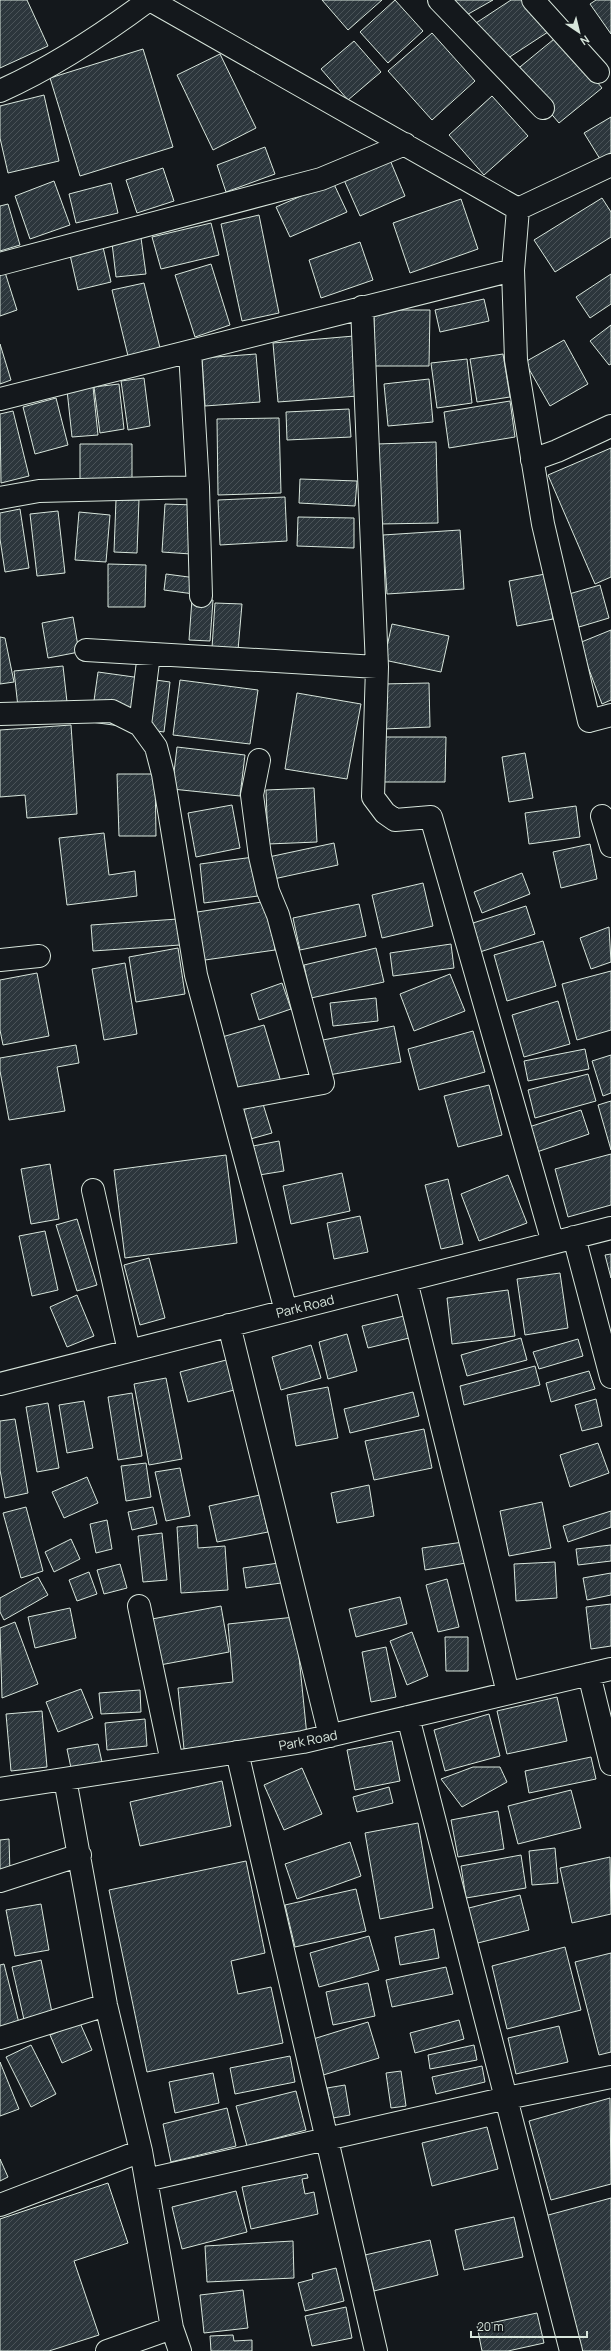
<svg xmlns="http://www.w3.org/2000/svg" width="611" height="2351" viewBox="0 0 611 2351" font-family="Manrope,sans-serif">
  <defs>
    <pattern id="building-hatch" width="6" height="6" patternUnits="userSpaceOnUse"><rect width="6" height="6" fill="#2c363c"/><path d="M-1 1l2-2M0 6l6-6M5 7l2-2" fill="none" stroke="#4a5358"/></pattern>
  </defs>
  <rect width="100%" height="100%" fill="#14181c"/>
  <path fill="url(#building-hatch)" stroke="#d8e6dc" d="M0,0H27L48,46L0,68Z
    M322,0H382L348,30Z
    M395,0L423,31L388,63L360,32Z
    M454,0H493L463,17Z
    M511,0H527L548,32L502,62L476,23Z
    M596,0H611V34L590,4Z
    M432,33L475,81L432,120L388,71Z
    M559,35L602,88L559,123L515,71Z
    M354,41L381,72L348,100L321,69Z
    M143,49L173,147L80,176L50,78Z
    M220,54L256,128L213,150L177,75Z
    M44,95L59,161L8,173L0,138V106Z
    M492,96L528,136L484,175L449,135Z
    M611,117V153L600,159L584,133Z
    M265,147L275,174L226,192L217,165Z
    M390,160L405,196L360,216L344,180Z
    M163,168L174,201L137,213L126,180Z
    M54,181L70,225L30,239L15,196Z
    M333,182L347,212L290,237L276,207Z
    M111,183L118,213L76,223L69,194Z
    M602,198L611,212V237L555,272L534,240Z
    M461,199L478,249L410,273L393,223Z
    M8,204L20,245L0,251V206Z
    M259,215L279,313L242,321L221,224Z
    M211,223L219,255L161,269L152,237Z
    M141,238L146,274L116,277L112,243Z
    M360,242L373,280L321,298L309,260Z
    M103,247L111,282L78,290L70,255Z
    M211,264L230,325L195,337L175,275Z
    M3,266L17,310L0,316V267Z
    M611,274V304L590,318L576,297Z
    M144,283L160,348L128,356L112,290Z
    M484,299L489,321L440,332L435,310Z
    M374,310H430L429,366H374Z
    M611,325V364L609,365L590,341Z
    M354,336L358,396L278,402L273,343Z
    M564,340L588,384L550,406L525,362Z
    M0,344L11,380L0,384Z
    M256,354L260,402L205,406L202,358Z
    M503,354L510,397L477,402L470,359Z
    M467,359L472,403L437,408L431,363Z
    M144,378L150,426L128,430L121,381Z
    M429,379L433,422L388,426L384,384Z
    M119,384L124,429L100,433L94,387Z
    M93,387L98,435L72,437L67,390Z
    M56,398L68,445L35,454L23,407Z
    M510,401L515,437L449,448L444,412Z
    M349,409L351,437L287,440L286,412Z
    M13,411L29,476L1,483L0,414Z
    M279,418L281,493L218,495L217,419Z
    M436,442L438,523L379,524L377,444Z
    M80,444H132V479L80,480Z
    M611,448V577L595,584L548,475Z
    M300,479L357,481L355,506L299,503Z
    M285,497L287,541L220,545L218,500Z
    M116,500H139L137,553L114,552Z
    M165,504L194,505L191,554L162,552Z
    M20,509L29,568L5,572L0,539V513Z
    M58,511L65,573L37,576L30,514Z
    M79,512L110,515L106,562L75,560Z
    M298,517L354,518V548L297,546Z
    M460,530L464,589L387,594L383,535Z
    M108,564L146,565L145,607H108Z
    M166,574L196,578L194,594L164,590Z
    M545,574L553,619L517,626L509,581Z
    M600,585L609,618L579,627L569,594Z
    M192,599L213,600L210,641L189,640Z
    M215,603L242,604L238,650L212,648Z
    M73,617L79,652L48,658L42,623Z
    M392,624L449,636L441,672L384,660Z
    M611,630V700L602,704L579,643Z
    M0,637L5,638L14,682L0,684Z
    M63,666L67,702L18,707L14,671Z
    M98,672L170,682L164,732L91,722Z
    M180,680L258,690L250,744L173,735Z
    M429,683L430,727L384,729L382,684Z
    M297,693L361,704L347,779L285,769Z
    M71,725L77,814L27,818L25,795L0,797V730Z
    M381,737H446L445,782H380Z
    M177,747L245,755L240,796L172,789Z
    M525,753L533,798L509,802L502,757Z
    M117,774H155L156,836H119Z
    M314,788L317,842L268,844L266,790Z
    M232,805L240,848L196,857L188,813Z
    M576,806L580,837L529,844L525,813Z
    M104,833L109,875L135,871L137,896L67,905L59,838Z
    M334,843L338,865L269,880L264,858Z
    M590,844L597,879L561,888L553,852Z
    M254,857L258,896L204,903L200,864Z
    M522,873L530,894L482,913L474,892Z
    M423,883L433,926L382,938L372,895Z
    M268,901L275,950L198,961L191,913Z
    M359,904L366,936L300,950L293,918Z
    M526,906L535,934L480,952L470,924Z
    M178,919L180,945L93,951L91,925Z
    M609,927L611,962L591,969L580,938Z
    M543,941L556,986L507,1001L494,955Z
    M451,944L454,968L393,976L390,953Z
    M178,948L185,994L136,1002L129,957Z
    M376,948L384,982L311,998L304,965Z
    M125,963L137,1034L104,1040L92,969Z
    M611,971V1030L577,1040L562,984Z
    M37,973L49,1036L3,1045L0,1030V980Z
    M450,974L465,1011L414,1031L400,994Z
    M282,983L291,1009L259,1020L251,994Z
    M376,998L378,1021L333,1026L330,1003Z
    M558,1001L570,1044L524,1057L512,1015Z
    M264,1025L281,1082L239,1095L222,1037Z
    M394,1026L401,1062L329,1075L323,1040Z
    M473,1031L485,1072L419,1090L408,1049Z
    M76,1045L79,1063L57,1067L65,1111L9,1120L0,1071V1058Z
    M585,1049L589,1069L528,1081L524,1061Z
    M611,1055V1093L603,1096L592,1061Z
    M588,1074L596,1101L535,1118L528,1090Z
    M489,1085L502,1135L458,1147L444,1096Z
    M611,1101V1150L598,1105Z
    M263,1104L272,1133L247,1140L238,1111Z
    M581,1110L589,1134L534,1153L526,1128Z
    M279,1141L284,1171L253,1176L248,1147Z
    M611,1154V1205L568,1217L555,1169Z
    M226,1155L237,1243L125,1258L114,1170Z
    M50,1164L59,1219L31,1224L21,1169Z
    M342,1173L350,1211L291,1224L283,1186Z
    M508,1175L527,1223L479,1241L461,1194Z
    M448,1179L463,1244L441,1249L425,1185Z
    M360,1216L368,1252L334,1259L327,1223Z
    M77,1219L97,1285L77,1291L56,1225Z
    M45,1231L58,1290L32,1296L19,1236Z
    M611,1254V1278L605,1255Z
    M149,1258L165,1318L140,1325L124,1265Z
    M560,1273L568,1328L525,1335L517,1279Z
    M508,1290L515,1336L452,1344L447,1298Z
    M77,1295L94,1336L67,1347L50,1307Z
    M404,1316L409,1338L368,1348L362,1326Z
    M347,1334L357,1371L328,1379L319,1342Z
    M521,1338L527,1360L467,1376L461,1355Z
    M578,1339L583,1356L539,1369L533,1352Z
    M311,1345L321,1378L281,1390L272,1357Z
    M230,1359L238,1389L188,1402L180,1372Z
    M535,1366L540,1385L464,1405L460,1386Z
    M589,1371L595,1389L551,1402L546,1383Z
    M166,1378L182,1459L149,1465L134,1384Z
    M328,1387L338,1438L296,1446L287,1395Z
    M413,1392L419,1416L350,1433L344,1409Z
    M132,1393L142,1456L118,1460L108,1397Z
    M596,1399L602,1426L582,1431L575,1405Z
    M84,1401L93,1448L67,1453L59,1405Z
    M48,1403L59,1468L37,1472L26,1407Z
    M15,1419L28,1493L5,1498L0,1470V1421Z
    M424,1429L432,1468L374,1480L365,1441Z
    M598,1443L609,1473L570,1487L560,1455Z
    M146,1463L151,1497L126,1501L121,1466Z
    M180,1468L190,1516L166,1521L155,1472Z
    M87,1477L98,1503L64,1518L52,1492Z
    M369,1485L374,1516L337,1523L331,1493Z
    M260,1495L268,1532L217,1542L209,1506Z
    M542,1502L551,1548L509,1556L500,1511Z
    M26,1507L43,1571L21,1578L3,1513Z
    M153,1507L157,1524L132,1530L128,1512Z
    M611,1511V1527L568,1542L563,1526Z
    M107,1520L112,1549L96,1553L90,1524Z
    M197,1525L198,1548L225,1546L228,1590L181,1593L177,1527Z
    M162,1533L167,1580L143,1582L138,1536Z
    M71,1539L80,1559L54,1572L45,1552Z
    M463,1542L466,1563L425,1570L422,1548Z
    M611,1545V1561L578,1565L576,1549Z
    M286,1562L288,1582L246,1588L243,1568Z
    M555,1562L557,1598L516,1601L514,1564Z
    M120,1564L127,1588L104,1594L97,1570Z
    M89,1572L97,1594L77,1601L69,1580Z
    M611,1573V1595L587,1600L583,1578Z
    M38,1577L48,1595L4,1620L0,1612V1598Z
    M447,1579L459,1627L438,1632L426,1585Z
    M400,1597L407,1624L356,1637L349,1609Z
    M611,1604V1646L591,1649L586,1607Z
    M221,1606L229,1652L160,1665L152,1619Z
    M70,1608L76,1638L35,1648L28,1617Z
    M295,1617L307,1736L184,1749L178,1688L233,1682L228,1624Z
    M15,1622L38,1684L2,1698L0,1628Z
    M412,1632L428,1676L407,1685L390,1641Z
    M445,1637H468V1671H446Z
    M386,1647L396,1697L371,1702L362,1652Z
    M81,1689L93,1718L58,1732L46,1702Z
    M140,1690L141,1712L101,1714L99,1693Z
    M557,1697L567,1741L507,1754L497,1711Z
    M42,1711L47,1767L11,1771L6,1714Z
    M489,1714L500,1756L445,1771L434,1730Z
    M145,1719L147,1746L107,1750L105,1723Z
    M392,1741L400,1781L355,1790L347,1750Z
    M98,1744L102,1762L71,1768L67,1749Z
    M591,1757L596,1779L529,1793L525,1771Z
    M473,1767H500L507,1782L462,1807L441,1779Z
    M302,1768L322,1814L284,1830L264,1785Z
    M222,1781L231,1826L140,1846L130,1802Z
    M389,1787L393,1803L357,1812L353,1797Z
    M571,1790L581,1828L518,1844L508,1806Z
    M498,1811L504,1849L458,1857L451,1820Z
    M418,1823L433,1908L380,1919L365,1833Z
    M9,1839L10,1873L0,1874V1840Z
    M350,1842L361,1876L297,1899L285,1864Z
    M555,1848L558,1883L532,1885L529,1851Z
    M521,1855L526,1888L466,1898L461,1866Z
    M610,1857L611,1914L572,1923L560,1868Z
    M246,1861L265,1953L231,1961L238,1994L271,1987L283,2043L147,2072L109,1890Z
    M356,1889L366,1931L295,1947L285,1905Z
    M520,1895L529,1930L474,1944L465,1909Z
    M41,1904L49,1950L15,1956L6,1910Z
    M434,1929L439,1958L400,1965L395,1937Z
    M369,1936L379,1970L319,1987L310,1953Z
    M565,1947L581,2010L507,2029L492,1966Z
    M611,1953V2052L599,2055L575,1962Z
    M41,1960L53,2017L25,2024L12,1967Z
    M4,1964L20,2027L0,2032V1965Z
    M446,1967L453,1994L392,2007L386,1980Z
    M368,1983L375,2016L333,2025L326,1992Z
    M459,2020L464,2039L415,2053L410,2033Z
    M368,2022L379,2058L320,2076L310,2040Z
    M80,2023L92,2050L62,2063L50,2035Z
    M559,2026L568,2062L516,2074L508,2038Z
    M31,2045L56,2094L31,2107L6,2057Z
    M474,2045L477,2060L430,2069L428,2055Z
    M290,2056L295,2082L235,2094L230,2068Z
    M0,2062L19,2109L0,2116Z
    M482,2066L485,2082L436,2094L432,2077Z
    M401,2071L406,2106L391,2108L386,2073Z
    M213,2073L219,2103L175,2113L169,2082Z
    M345,2085L350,2115L333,2118L327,2088Z
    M296,2091L306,2130L247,2146L236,2106Z
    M610,2098L611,2184L551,2200L529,2121Z
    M227,2108L236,2146L171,2162L163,2124Z
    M487,2127L498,2169L432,2186L422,2143Z
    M0,2159L8,2177L0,2181Z
    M307,2174L308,2178L302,2179L305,2194L314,2192L318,2214L251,2229L242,2187Z
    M108,2183L128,2243L74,2261L99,2335L49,2351H0V2219Z
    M236,2191L247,2232L182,2249L172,2207Z
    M611,2198V2351H577L541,2217Z
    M514,2217L523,2257L464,2270L455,2230Z
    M430,2240L438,2275L374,2291L365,2255Z
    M293,2241L294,2278L207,2282L205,2246Z
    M336,2268L344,2301L305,2311L298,2283L313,2279L312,2274Z
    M243,2290L248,2328L204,2333L200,2295Z
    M346,2307L352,2338L312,2346L305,2316Z
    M537,2313L544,2343L508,2351H482L477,2326Z
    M233,2335L234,2341L252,2340V2351H211L210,2336Z"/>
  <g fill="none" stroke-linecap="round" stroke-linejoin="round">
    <g stroke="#d8e6dc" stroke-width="24">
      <path id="street" d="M150,0L518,209L513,270L516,360L543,524L589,721L611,715
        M439,0L543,108
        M533,0L598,72
        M0,91C54,67 102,35 149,0
        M518,209L611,165
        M0,264L321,179L405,144
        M362,307L377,667L373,797L385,813L395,820L431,817L553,1243
        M0,399L513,270
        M532,460L557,451L611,426
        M198,487L201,596
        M0,498L39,491L198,487L190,352
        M86,650L377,667
        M0,714L112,711L140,725L156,747L163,774L196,975L286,1311
        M140,725L149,654
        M602,816L611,846
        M0,960L39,956
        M230,1100L323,1083L278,915L268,891L260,856L252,795L259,760
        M93,1190L129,1351
        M574,1237L611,1377
        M406,1281L508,1693
        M229,1325L330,1736
        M0,1384L611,1228
        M139,1606L172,1762
        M589,1674L611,1764
        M408,1717L571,2351
        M237,1752L376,2351
        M65,1779L106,2005L141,2151L172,2328L180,2351
        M0,1789L303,1742L611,1669
        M0,1881L80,1855
        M0,2038L106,2005
        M146,2180L507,2098L611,2077
        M0,2205L141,2151
        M107,2351L172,2328"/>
    </g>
    <use href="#street" stroke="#14181c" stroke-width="22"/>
  </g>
  <g text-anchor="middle" stroke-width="3" stroke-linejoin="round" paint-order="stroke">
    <g font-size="13" fill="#d8e6dc" stroke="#14181c">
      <text transform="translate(305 1306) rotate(-14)" y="5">Park Road</text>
      <text transform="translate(308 1740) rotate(-11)" y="5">Park Road</text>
    </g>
  </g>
  <g transform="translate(579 32) rotate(145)" stroke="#14181c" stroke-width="3" paint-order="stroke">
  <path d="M0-3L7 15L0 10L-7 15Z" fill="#d8e6dc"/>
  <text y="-6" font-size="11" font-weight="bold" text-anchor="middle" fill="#d8e6dc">N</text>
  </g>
  <path d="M471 2331v6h116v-6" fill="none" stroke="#d8e6dc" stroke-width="2"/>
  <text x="477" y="2331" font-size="12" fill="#d8e6dc" stroke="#14181c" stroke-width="3" paint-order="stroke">20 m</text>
</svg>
